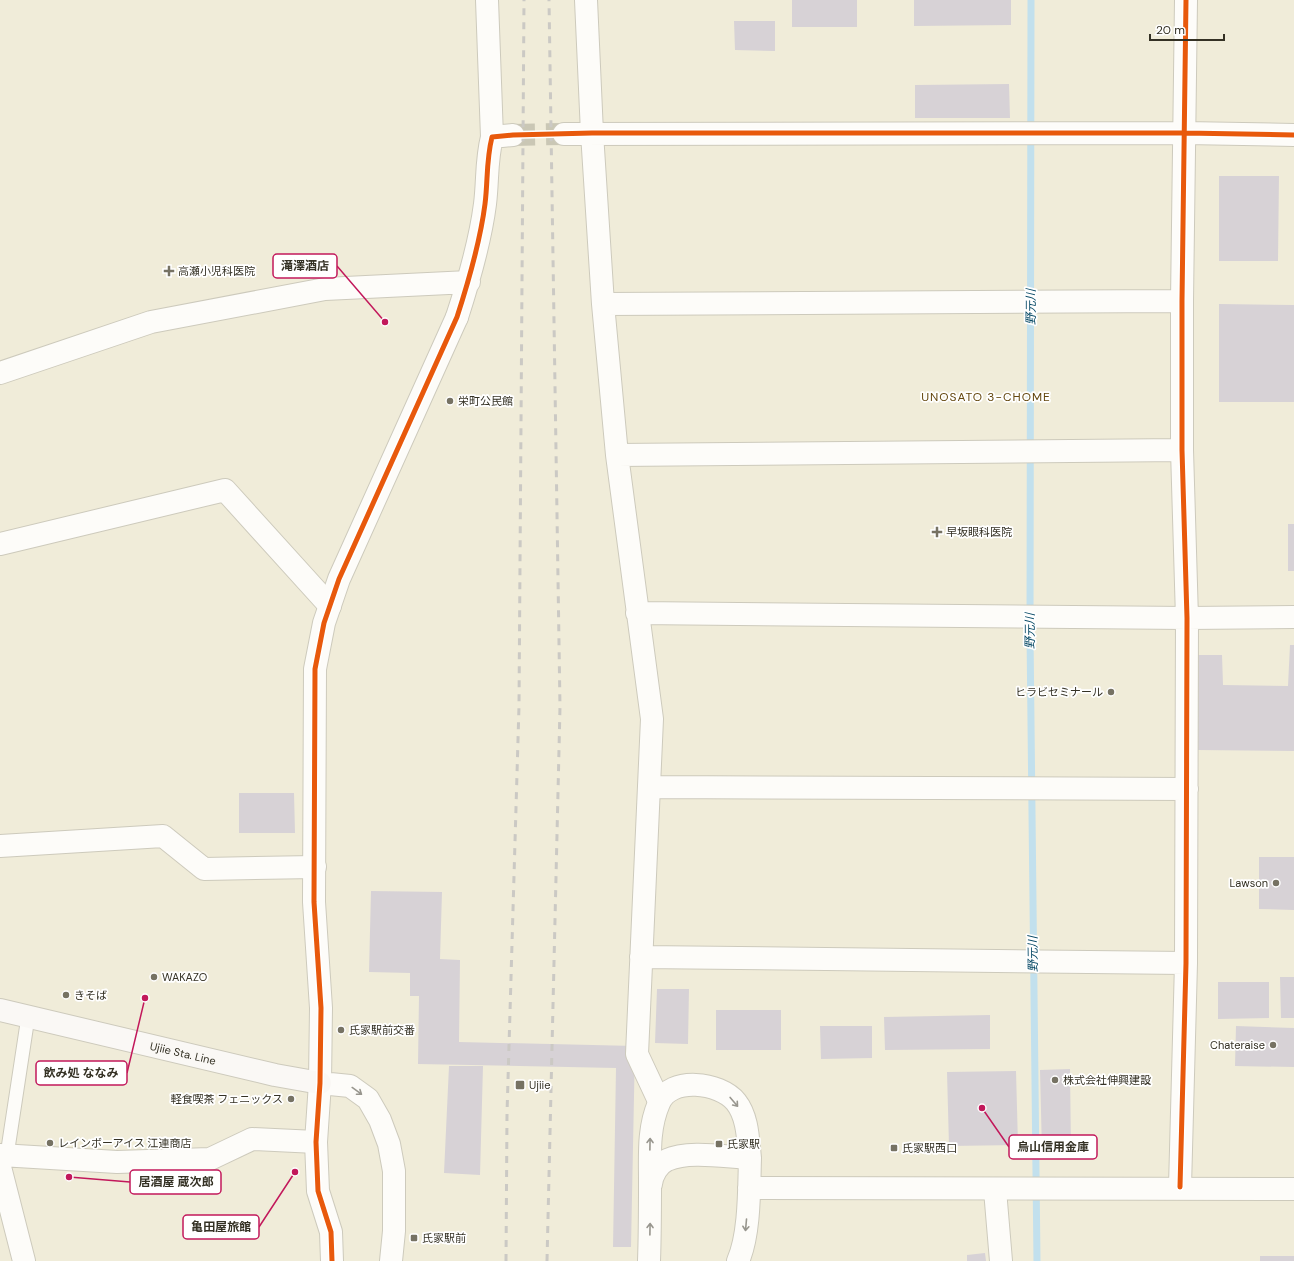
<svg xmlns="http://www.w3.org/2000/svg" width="1294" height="1261" viewBox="0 0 1294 1261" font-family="'DM Sans','Noto Sans JP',sans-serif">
  <rect width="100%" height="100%" fill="#f0ecd9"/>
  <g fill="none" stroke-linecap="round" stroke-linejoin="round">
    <path stroke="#c2e0ed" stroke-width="7" d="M1031,0L1030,633L1037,1261"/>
  </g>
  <path fill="#d7d2d6" d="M792,0H857V27H792Z
    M914,0H1011V25L914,26Z
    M734,21H775V51L735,50Z
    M1009,84L1010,118H915V85Z
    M1219,176H1279L1278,261H1219Z
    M1219,304L1294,305V402H1219Z
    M1288,524H1294V571H1288Z
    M1290,645H1294V751L1197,750V655H1222L1223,685L1288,686Z
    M239,793H294L295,833H239Z
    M1259,857H1294V910L1259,909Z
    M371,891L442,892L440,959L460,960L459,1042L635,1046L631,1247H613L616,1068L418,1064L419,996H410V973L369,972Z
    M1280,977H1294V1018H1281Z
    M1218,982H1269V1018L1218,1019Z
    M657,989H689L688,1044L655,1043Z
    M716,1010H781V1050H716Z
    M990,1015V1049L885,1050L884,1017Z
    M820,1026H872V1058L821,1059Z
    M1236,1026L1294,1028V1067L1235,1066Z
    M449,1066H483L480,1175L444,1173Z
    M1070,1069L1071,1151L1042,1152L1040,1070Z
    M1016,1071L1018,1145L949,1146L947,1072Z
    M985,1253L986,1261H967V1255Z
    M1260,1256H1294V1261H1260Z"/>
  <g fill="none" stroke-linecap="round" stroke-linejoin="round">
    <path stroke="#cac7b5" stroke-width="22" stroke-dasharray="22 11" stroke-linecap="butt" d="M513,135L564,134"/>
    <g stroke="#cdcabc" stroke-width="15">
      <path id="service" d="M7,1155L28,1017"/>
    </g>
    <g stroke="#cdcabc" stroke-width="24">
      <path id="minor" d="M487,0L492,137
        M586,0L592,133L603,304L617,455L652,719L637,1054L659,1101
        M564,134L1185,133L1294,135
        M603,304L1182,301
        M457,317C469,280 480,243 485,204C488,180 486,161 492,137L513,135
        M0,373L151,322L325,289L469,282
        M617,455L1182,450
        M0,544L225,490L330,606
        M637,613L1187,618L1294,617
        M649,787L1187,789
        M0,846L163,836L204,869L315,867
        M641,957L1186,963
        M0,1155L117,1162L210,1159L252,1139L316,1142
        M0,1167L24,1261
        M1180,1187L1186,963L1187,618L1182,450V301L1186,0
        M995,1190L1001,1261"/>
    </g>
    <g stroke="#cdcabc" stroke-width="24">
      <path id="tertiary" d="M320,1083L350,1086L368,1099L380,1120L389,1144L394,1171V1231L391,1261
        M651,1184C652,1175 658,1164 667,1160C688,1150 726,1157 750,1158C749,1188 750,1234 738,1261
        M749,1188L1294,1189
        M332,1261L331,1232L318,1191L316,1142L320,1083L321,1008L314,902L315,669L324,623L339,579L457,317
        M649,1261C650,1234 650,1208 650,1181C650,1155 648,1128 659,1103C670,1076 720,1082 736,1102C748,1117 748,1140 750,1158"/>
    </g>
    <g stroke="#cdcabc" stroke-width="24">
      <g id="secondary">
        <path id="s1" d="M0,1010L275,1075L320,1083"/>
      </g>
    </g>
    <use href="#service" stroke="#fdfcf9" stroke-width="13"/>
    <use href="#minor" stroke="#fdfcf9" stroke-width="22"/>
    <use href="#tertiary" stroke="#fdfcf9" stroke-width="22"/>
    <use href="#secondary" stroke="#faf8f5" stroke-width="22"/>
    <path stroke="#cbc9c4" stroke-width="3" stroke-dasharray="7 7" stroke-linecap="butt" d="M506,1261L507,1114L519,706L524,0
      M547,1261L560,707L549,0"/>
    <g stroke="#fff" stroke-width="8">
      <path id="cycleway" d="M1180,1187L1186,963L1187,618L1182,450V301L1186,0
        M332,1261L331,1232L318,1191L316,1142L320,1083L321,1008L314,902L315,669L324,623L339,579L457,317C469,280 480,243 485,204C488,180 486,161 492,137L513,135L592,133H1185L1294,135"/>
    </g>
    <use href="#cycleway" stroke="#e8590c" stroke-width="5"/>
  </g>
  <defs><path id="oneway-shaft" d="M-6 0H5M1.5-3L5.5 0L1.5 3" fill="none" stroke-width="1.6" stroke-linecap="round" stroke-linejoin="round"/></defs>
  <g stroke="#98968e">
    <use href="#oneway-shaft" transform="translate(357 1091) rotate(36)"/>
    <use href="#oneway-shaft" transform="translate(734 1102) rotate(50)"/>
    <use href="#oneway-shaft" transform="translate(650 1144) rotate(-89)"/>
    <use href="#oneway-shaft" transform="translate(746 1225) rotate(95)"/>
    <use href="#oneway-shaft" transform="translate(650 1229) rotate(-89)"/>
  </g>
  <g fill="#767263" stroke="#fff" stroke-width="1.5">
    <path d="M167 265h4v4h4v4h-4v4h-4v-4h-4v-4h4z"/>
    <circle cx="450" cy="401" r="4"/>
    <path d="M935 526h4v4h4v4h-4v4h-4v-4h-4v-4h4z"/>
    <circle cx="1111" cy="692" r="4"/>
    <circle cx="1276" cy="883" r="4"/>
    <circle cx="154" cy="977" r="4"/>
    <circle cx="66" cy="995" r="4"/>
    <circle cx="341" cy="1030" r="4"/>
    <circle cx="1273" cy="1045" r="4"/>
    <circle cx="1055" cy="1080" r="4"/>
    <rect x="515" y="1080" width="10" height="10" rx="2"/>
    <circle cx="291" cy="1099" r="4"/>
    <circle cx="50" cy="1143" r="4"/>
    <rect x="715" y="1140" width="8" height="8" rx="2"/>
    <rect x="890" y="1144" width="8" height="8" rx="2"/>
    <rect x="410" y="1234" width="8" height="8" rx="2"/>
  </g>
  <g text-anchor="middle" stroke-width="3.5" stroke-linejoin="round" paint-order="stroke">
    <g font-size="11" fill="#343124" stroke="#fff" text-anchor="start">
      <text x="178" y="275">高瀬小児科医院</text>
      <text x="458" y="405">栄町公民館</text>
      <text x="946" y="536">早坂眼科医院</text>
      <text x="1103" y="696" text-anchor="end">ヒラビセミナール</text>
      <text x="1268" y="887" text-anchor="end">Lawson</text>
      <text x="162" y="981">WAKAZO</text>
      <text x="74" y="999">きそば</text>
      <text x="349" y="1034">氏家駅前交番</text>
      <text x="1265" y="1049" text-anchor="end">Chateraise</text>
      <text x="1063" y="1084">株式会社伸興建設</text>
      <text x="529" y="1089">Ujiie</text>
      <text x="283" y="1103" text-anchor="end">軽食喫茶 フェニックス</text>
      <text x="58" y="1147">レインボーアイス 江連商店</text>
      <text x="727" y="1148">氏家駅</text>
      <text x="902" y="1152">氏家駅西口</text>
      <text x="422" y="1242">氏家駅前</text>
    </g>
    <g font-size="11" fill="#343124" stroke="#fff">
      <text dy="4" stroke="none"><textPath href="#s1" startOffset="188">Ujiie Sta. Line</textPath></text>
    </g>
    <g font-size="12" font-style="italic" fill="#084a66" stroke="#fff">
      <text transform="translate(1031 307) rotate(-90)" y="4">野元川</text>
      <text transform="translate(1030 631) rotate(-90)" y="4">野元川</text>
      <text transform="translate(1033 954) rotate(-91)" y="4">野元川</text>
    </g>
    <g font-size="12" letter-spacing="1" fill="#64470e" stroke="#fff">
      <text x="986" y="401">UNOSATO 3-CHOME</text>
    </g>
  </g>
  <path fill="none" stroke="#c2185b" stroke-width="1.5" d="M385 322L337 266M145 998L127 1073M982 1108L1009 1147M69 1177L130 1182M295 1172L259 1227"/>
  <g fill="#c2185b" stroke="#fff" stroke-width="1.5">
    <circle cx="385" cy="322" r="4"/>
    <circle cx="145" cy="998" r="4"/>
    <circle cx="982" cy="1108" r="4"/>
    <circle cx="69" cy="1177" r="4"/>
    <circle cx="295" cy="1172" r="4"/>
  </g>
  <g fill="#fff" stroke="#c2185b" stroke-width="1.5">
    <rect x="273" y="254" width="64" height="24" rx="4"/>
    <rect x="36" y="1061" width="91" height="24" rx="4"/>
    <rect x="1009" y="1135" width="88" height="24" rx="4"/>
    <rect x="130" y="1170" width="91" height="24" rx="4"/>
    <rect x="183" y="1215" width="76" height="24" rx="4"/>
  </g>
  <g font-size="12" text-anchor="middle" font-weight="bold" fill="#343124">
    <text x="305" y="270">滝澤酒店</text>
    <text x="81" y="1077">飲み処 ななみ</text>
    <text x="1053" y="1151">烏山信用金庫</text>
    <text x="176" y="1186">居酒屋 蔵次郎</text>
    <text x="221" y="1231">亀田屋旅館</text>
  </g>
  <path d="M1150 34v6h74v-6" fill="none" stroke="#343124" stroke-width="2"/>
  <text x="1156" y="34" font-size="12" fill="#343124" stroke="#ffffff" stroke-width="3" paint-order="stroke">20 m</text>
</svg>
